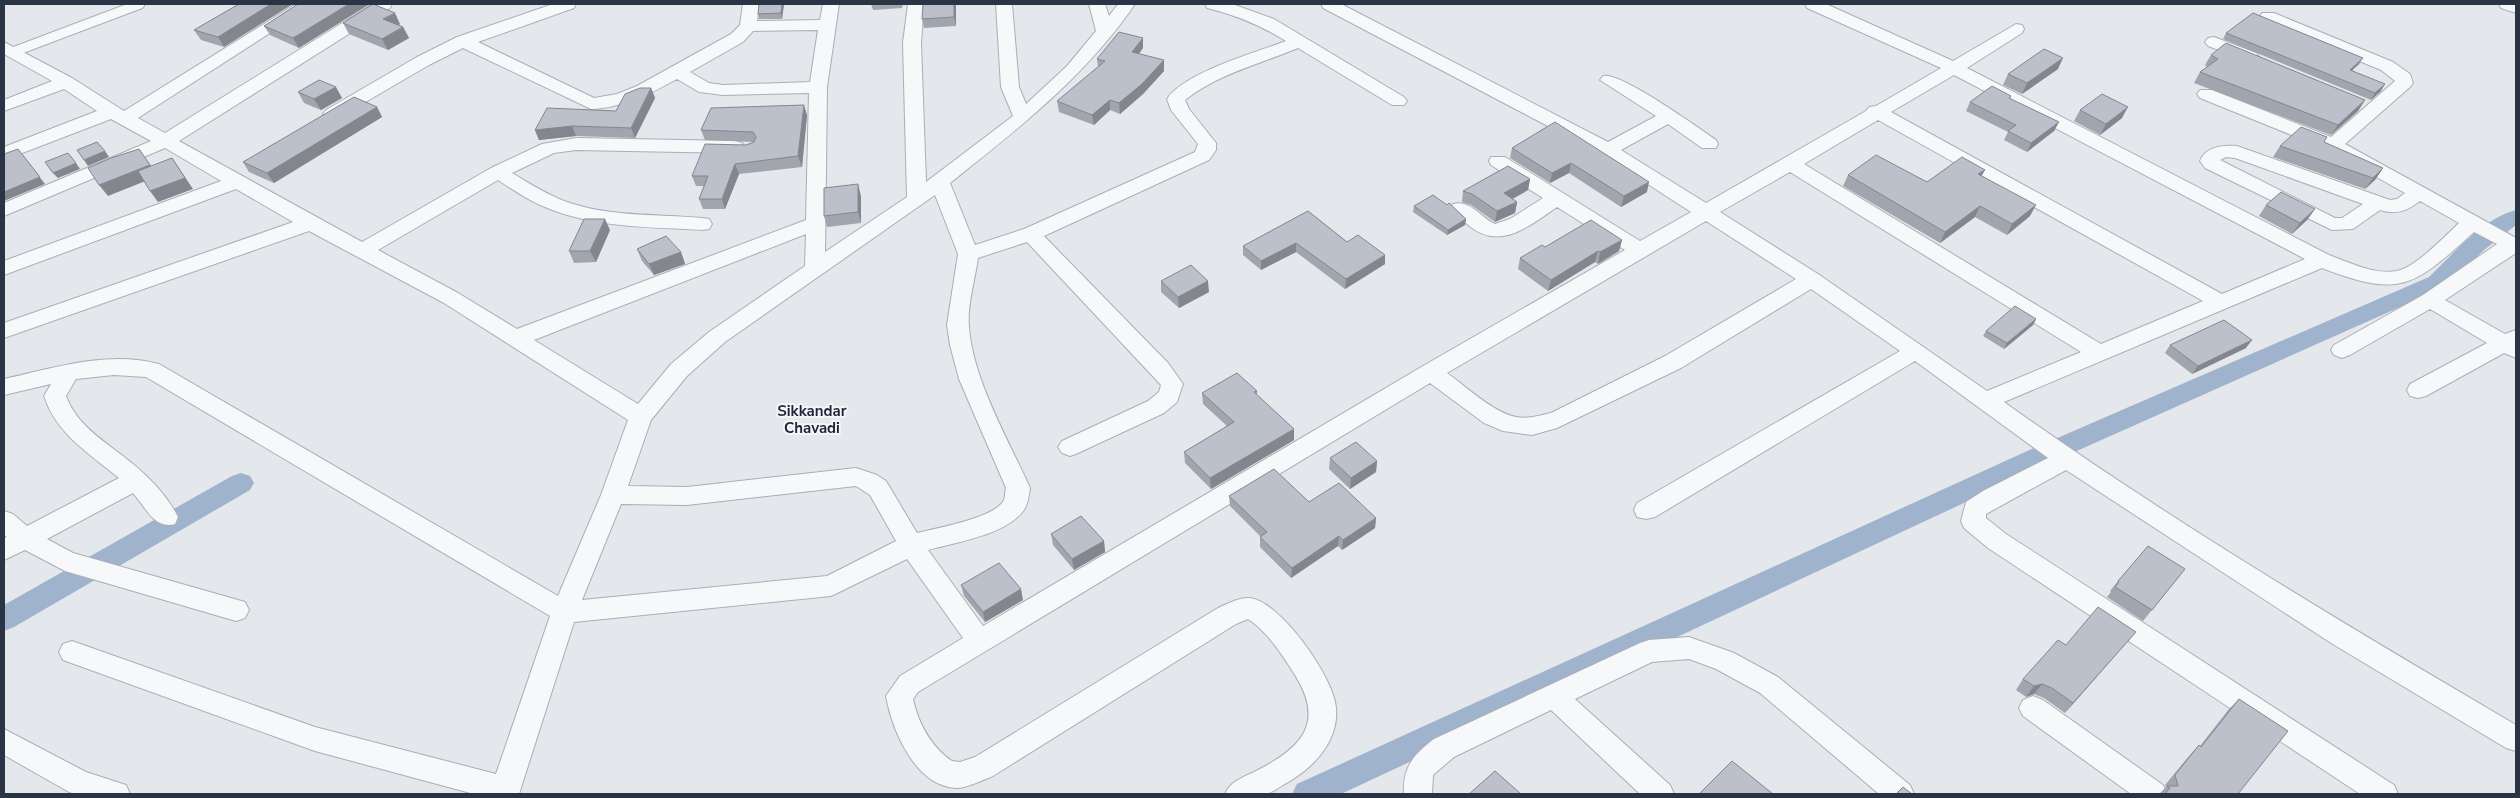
<svg xmlns="http://www.w3.org/2000/svg" width="2520" height="798" viewBox="0 0 2520 798" font-family="'Nunito Sans',sans-serif">
  <rect width="100%" height="100%" fill="#e4e7ec"/>
  <g fill="none" stroke-linecap="round" stroke-linejoin="round">
    <path fill="#9fb4cc" fill-rule="evenodd" d="M2516,210V225L2484,250L2445,287L2043,466L1341,794H1292L1297,784L2025,452L2429,277C2454,253 2482,219 2516,210Z
      M241,473L250,476L254,483L250,490L14,627L4,631V605L232,476Z"/>
    <g stroke="#a9aeb7" stroke-width="11">
      <path id="service" d="M13,52L140,4"/>
    </g>
    <g stroke="#a9aeb7" stroke-width="2">
      <path id="minor" d="M296,4H315L138,118L165,133L373,4H392L390,8L179,141L362,242L491,168L542,144L576,138L735,141L742,143L744,147L742,151L735,153L576,150L554,153L512,173C530,184 548,195 567,202C609,217 658,214 702,218L709,219L712,224L709,229L702,230C653,227 602,228 555,211C534,204 516,192 498,180L378,250L458,293L517,329L806,220L809,93L723,95L699,92L677,79C650,94 622,108 591,109L463,48L429,65L338,118H326L323,114L326,110L417,57L457,37L553,4H576L574,8L478,42L594,98L617,94L637,86L731,34L740,25L743,4H759L757,21L820,20L823,4H839L827,87L825,252L907,197L903,43L908,4H924L921,43L926,182L1013,116L1001,87L996,4H1012L1019,87L1026,104L1067,66L1096,31L1089,4H1105L1109,16L1118,4H1135C1086,76 1018,129 950,183L975,245L1024,229L1195,152L1198,144L1171,110L1167,99C1185,72 1255,53 1286,41C1260,25 1236,15 1207,8L1205,4H1232L1274,19L1404,97L1407,101L1404,105H1392L1298,48C1260,64 1218,74 1185,100L1189,109L1216,143V150L1209,160L1044,236L1168,363L1183,384L1177,402L1164,413L1078,453L1070,456L1062,453L1058,447L1062,441L1148,401L1159,392L1161,385L1027,242L978,258C975,280 967,305 969,327C973,380 1008,439 1030,488C1029,495 1028,504 1024,510C1006,535 957,542 928,550L983,626L1423,366L1625,250L1557,207C1528,227 1499,252 1467,224C1461,219 1454,214 1450,208L1453,204C1470,199 1480,217 1495,224L1510,219L1543,198L1491,165L1489,161L1491,157H1505L1640,241L1691,212L1601,154L1323,8L1321,4H1341L1608,142L1656,116L1600,80L1603,76C1621,72 1697,127 1716,140L1718,144L1716,148H1702L1668,124L1621,150L1706,203L1866,111L1869,107L1876,106L1941,68L1807,8L1805,4H1826L1953,61L2016,24L2022,25L2024,29L2022,33L1967,68L2329,255C2350,263 2375,275 2397,271C2416,267 2445,236 2459,223L2420,201C2407,211 2396,215 2380,210L2353,229L2332,230L2205,168L2200,161C2206,146 2223,145 2237,146L2390,200L2397,199L2405,193L2326,149L2200,98L2197,94L2200,90H2212L2331,137L2395,81L2381,70L2262,21L2260,17L2262,13H2274L2393,62L2410,74L2413,83L2410,87L2345,144L2516,238V253L2445,300L2505,334L2516,330V358L2504,353L2426,396L2418,398L2410,396L2407,390L2410,384L2487,343L2430,309L2350,355L2342,358L2334,355L2331,350L2334,345L2423,295L2497,244L2474,232C2414,286 2402,299 2322,268L2004,402C2168,519 2342,623 2516,725V751L2506,748L2331,643L2066,470L1986,514V518L2006,534L2394,785L2398,794H2360L1988,548L1964,528L1961,521L1966,502L1983,491L2048,458L1915,361L1655,517L1646,519L1637,517L1634,510L1637,503L1900,351L1811,289L1681,368L1557,428L1532,435L1503,431L1484,423L1430,383L918,692L913,699C918,723 932,748 952,761L960,762L975,757L1218,608C1227,604 1239,597 1250,598C1281,602 1334,678 1336,708C1339,743 1311,770 1283,785C1278,788 1272,793 1266,794C1255,797 1237,795 1225,794C1231,780 1245,777 1258,770C1302,747 1325,723 1295,675C1283,656 1267,631 1248,619L1236,624L993,776C983,780 967,788 956,788C915,786 892,730 886,696L900,676L963,638L907,559L831,596L574,622L519,794H474L315,751L63,660L59,652L63,644L72,641L315,727L496,774L550,616L146,377L114,375L76,379L66,396C78,428 108,443 133,464C150,478 168,497 178,517L175,524C154,530 145,506 133,493L47,539L73,553L245,602L249,610L245,618L236,621L65,571L25,550L4,560V538L7,537L4,535V511L13,514L27,526L119,478C89,453 57,435 44,396L51,384L4,395V379C53,368 109,350 159,364L558,596L601,495L628,420L444,303L309,231L4,338V323L293,222L236,189L4,275V261L221,181L165,148L4,216V203L151,141L111,119L4,160V147L97,111L64,89L4,111V100L52,81L4,54V42L72,78L124,111ZM818,30L810,82L723,85L709,83L690,72L743,42L753,31ZM1954,75L2305,259L2222,294L1891,112ZM1878,120L2203,301L2101,344L1804,164ZM2226,157L2235,158L2363,204L2342,218H2335L2220,160ZM1790,172L2081,352L1987,391L1818,274L1720,212ZM935,195L958,254L947,325L950,345L959,379L1006,488C1005,491 1005,497 1004,500C995,518 937,528 917,533L886,481L877,475L856,468L687,487L628,486L651,420L687,376L725,342ZM1706,221L1796,279L1665,356L1551,413C1539,416 1525,420 1512,416C1491,410 1465,386 1447,373ZM806,234L805,266L709,332L671,364L638,404L534,340ZM856,486L870,495L896,541L827,576L582,600L621,504L687,505Z
        M2499,4H2516V13L2501,8Z
        M2214,37L2256,53L2259,57L2256,61L2250,62L2208,46L2205,42L2208,38Z
        M1689,637L1734,653L1778,677L1910,785L1914,794H1879L1760,693L1716,669L1689,659L1652,662L1575,699L1670,785L1674,794H1640L1551,710L1454,757L1433,775L1432,794H1404C1402,768 1414,754 1434,739L1640,643L1649,640Z
        M2033,696L2043,700L2163,785L2167,794H2131L2023,716L2019,708L2023,700Z
        M4,729L86,772L126,785L130,794H75L69,792L4,755Z"/>
    </g>
    <use href="#service" stroke="#f7f8fa" stroke-width="9"/>
    <use href="#minor" fill="#f7f8fa" fill-rule="evenodd"/>
  </g>
  <path fill="#a1a5ae" d="M239,4L224,47L201,40L194,30Z
    M298,4L299,48L270,35L264,26Z
    M784,4L782,19H759L758,14Z
    M871,4H903L902,8L873,10Z
    M956,4V26L924,28L922,19Z
    M343,23L400,24L398,25L403,27L409,38L388,50L349,34Z
    M2226,33L2359,64L2352,70L2381,91L2371,100L2223,39Z
    M1143,48L1139,54L1164,60V71L1143,94L1120,114L1110,110L1094,125L1059,112L1057,101L1098,67L1097,59Z
    M2211,55L2365,100L2358,111L2331,135L2194,83L2200,72L2207,67L2205,65Z
    M2058,69L2022,94L2003,85L2008,74Z
    M651,88L655,98L635,138L576,136L539,140L535,130L616,111Z
    M298,92L342,98L321,110L304,103Z
    M2011,96L2010,99L2059,122L2054,131L2027,152L2004,140L2008,132L1966,111L1970,102Z
    M377,107L382,117L274,183L249,172L243,162Z
    M2080,110L2122,118L2100,135L2074,121Z
    M807,115L802,167L739,174L725,209H703L699,199L704,186H696L692,176L746,145L754,142L705,140L701,130Z
    M1555,122L1647,192L1621,207L1569,173L1550,183L1510,158L1512,148Z
    M2324,142L2383,168L2375,180L2365,189L2273,157L2280,146Z
    M1848,175L1927,182L1981,176L2030,216L2007,235L1975,217L1940,243L1843,186Z
    M1530,179L1528,190L1512,199L1517,202L1515,213L1495,222L1471,205L1462,202L1463,191Z
    M861,196V223L827,227L824,216Z
    M1447,205L1466,219L1465,225L1447,235L1413,212L1414,206Z
    M2266,205L2315,209L2307,220L2292,234L2259,216Z
    M1308,211L1347,242L1385,264L1345,289L1296,252L1261,270L1243,255V246Z
    M610,230L596,262L574,263L569,251Z
    M1622,240L1619,251L1598,264L1595,262L1548,291L1518,269L1520,258L1545,247Z
    M637,249L681,252L685,264L654,275L642,261Z
    M1161,281L1209,292L1179,308L1161,292Z
    M2036,319L2033,325L2004,349L1983,336L1986,331Z
    M2170,345L2246,348L2192,374L2165,353Z
    M1257,391V395L1294,440L1211,489L1185,463L1184,452L1227,426L1203,404L1202,393Z
    M1330,458L1377,461L1376,472L1350,489L1329,469Z
    M1229,496L1309,502L1376,518L1375,528L1342,550L1338,546L1291,578L1260,547V536L1230,506Z
    M1051,534L1104,541L1105,552L1074,570L1053,545Z
    M2185,569L2143,621L2107,597L2111,592L2110,591L2118,581Z
    M961,585L1023,600L985,622L964,596Z
    M2127,642L2065,713L2044,698L2034,694L2026,697L2016,690L2023,679L2066,645Z
    M2239,699L2238,794H2159L2166,787L2165,785L2189,756L2199,745L2200,746L2229,709Z"/>
  <path fill="#83868d" d="M271,4H293L224,47L218,37Z
    M349,4H370L299,48L293,38Z
    M782,4H784L782,19L781,13Z
    M954,4H956V26L954,17Z
    M395,13L400,24L389,30L383,19Z
    M403,27L409,38L388,50L382,39Z
    M1143,38V48L1132,62V52Z
    M2063,58L2058,69L2022,94L2027,83Z
    M2363,58L2359,64L2346,76L2350,70Z
    M1164,60V71L1143,94L1120,114L1119,103Z
    M2385,84L2381,91L2371,100L2375,93Z
    M336,87L342,98L321,110L314,99Z
    M651,88L655,98L635,138L631,128Z
    M1110,100V110L1094,125L1092,115Z
    M2365,100L2358,111L2331,135L2338,125Z
    M804,105L807,115L802,167L798,156Z
    M377,107L382,117L274,183L267,173Z
    M2128,107L2122,118L2100,135L2106,124Z
    M2059,122L2054,131L2027,152L2031,143Z
    M572,126L576,136L539,140L535,130Z
    M18,149L45,184L4,201V192Z
    M139,149L158,176L108,196L99,185Z
    M105,151L109,157L88,166L84,160Z
    M172,158L193,189L158,202L150,191Z
    M76,163L80,169L58,178L53,173Z
    M1571,163L1569,173L1550,183L1552,173Z
    M735,164L739,174L725,209L722,199Z
    M2383,168L2375,180L2365,189L2373,178Z
    M1985,170L1979,181L1978,174Z
    M1530,179L1528,190L1502,205L1504,193Z
    M1649,182L1647,192L1621,207L1624,196Z
    M858,184L861,196V223L858,212Z
    M1517,202L1515,213L1495,222L1497,211Z
    M2036,205L2030,216L2007,235L2012,224Z
    M1980,206L1975,217L1940,243L1945,232Z
    M2315,209L2307,220L2292,234L2300,223Z
    M605,219L610,230L596,262L590,251Z
    M1466,219L1465,225L1447,235L1448,230Z
    M1622,240L1619,251L1598,264L1600,252Z
    M1296,243V252L1261,270V261Z
    M1598,251L1595,262L1548,291L1551,280Z
    M681,252L685,264L654,275L649,264Z
    M1385,255V264L1345,289L1346,279Z
    M1208,281L1209,292L1179,308L1178,297Z
    M2036,319L2033,325L2004,349L2007,343Z
    M2252,340L2246,348L2192,374L2198,366Z
    M1294,429V440L1211,489L1210,478Z
    M1377,461L1376,472L1350,489L1351,478Z
    M1376,518L1375,528L1342,550L1343,540Z
    M1339,536L1338,546L1291,578L1292,568Z
    M1104,541L1105,552L1074,570L1072,559Z
    M1021,589L1023,600L985,622L983,612Z
    M2136,632L2127,642L2065,713L2073,703Z
    M2042,684L2034,694L2026,697L2034,686Z"/>
  <path fill="#bbc0ca" stroke="#83868d" d="M239,4H271L218,37L194,30Z
    M298,4H349L293,38L264,26Z
    M373,4L395,13L383,19L403,27L382,39L343,23Z
    M759,4H782L781,13L758,14Z
    M923,4H954V17L922,19Z
    M2253,13L2363,58L2350,70L2385,84L2375,93L2226,33Z
    M1119,32L1143,38L1132,52L1164,60L1142,84L1119,103L1110,100L1092,115L1057,101L1105,61L1097,59Z
    M2226,43L2365,100L2338,125L2200,72L2218,59L2211,55Z
    M2044,49L2063,58L2027,83L2008,74Z
    M319,80L336,87L314,99L298,92Z
    M1992,86L2011,96L2009,98L2059,122L2031,143L2008,131L2016,125L1970,102Z
    M640,88H651L631,128L572,126L535,130L547,108L616,111L625,94Z
    M2102,94L2128,107L2106,124L2080,110Z
    M354,97L377,107L267,173L243,162Z
    M804,105L798,156L735,164L722,199H699L708,176H692L705,144L746,145L754,142L756,137L753,132L701,130L711,108Z
    M1555,122L1649,182L1624,196L1571,163L1552,173L1512,148Z
    M2301,127L2327,137L2324,142L2383,168L2373,178L2280,146Z
    M97,142L105,151L84,160L77,150Z
    M18,149L40,177L4,192V154Z
    M139,149L150,165L99,185L88,168L111,158Z
    M68,153L76,163L53,173L45,162Z
    M1876,155L1927,182L1962,157L1985,170L1978,174L2036,205L2012,224L1980,206L1945,232L1848,175Z
    M172,158L185,178L150,191L138,171Z
    M1508,166L1530,179L1504,193L1517,202L1497,211L1472,194L1463,191Z
    M858,184V212L824,216V188Z
    M2281,192L2315,209L2300,223L2266,205Z
    M1433,195L1447,205L1449,203L1466,219L1448,230L1414,206Z
    M1308,211L1347,242L1358,235L1385,255L1346,279L1296,243L1261,261L1243,246Z
    M584,219H605L590,251H569Z
    M1591,220L1622,240L1600,252L1598,251L1551,280L1520,258L1542,245L1545,247Z
    M666,236L681,252L649,264L637,249Z
    M1191,265L1208,281L1178,297L1161,281Z
    M2015,306L2036,319L2007,343L1986,331Z
    M2224,320L2252,340L2198,366L2170,345Z
    M1237,373L1257,391L1254,392L1294,429L1210,478L1184,452L1234,422L1202,393Z
    M1356,442L1377,461L1351,478L1330,458Z
    M1274,469L1309,502L1339,483L1376,518L1343,540L1339,536L1292,568L1260,537L1267,532L1229,496Z
    M1081,516L1104,541L1072,559L1051,534Z
    M2148,546L2185,569L2152,610L2115,587L2119,582L2118,581Z
    M999,563L1021,589L983,612L961,585Z
    M2098,607L2136,632L2073,703L2052,688L2042,684L2034,686L2023,679L2058,640L2066,645Z
    M2239,699L2288,731L2238,794H2165L2170,788L2167,786H2178L2175,775L2199,745L2201,747Z
    M1732,761L1773,794H1702L1700,793Z
    M1495,771L1521,794H1469Z
    M1903,787L1912,794H1896Z"/>
  <g text-anchor="middle" stroke-width="4" stroke-linejoin="round" paint-order="stroke">
    <g font-size="15" font-weight="bold" fill="#1d2536" stroke="#f4f6f9">
      <text x="812" y="416">Sikkandar<tspan x="812" dy="17">Chavadi</tspan></text>
    </g>
  </g>
  <rect width="2520" height="798" fill="none" stroke="#2b3445" stroke-width="10"/>
</svg>
